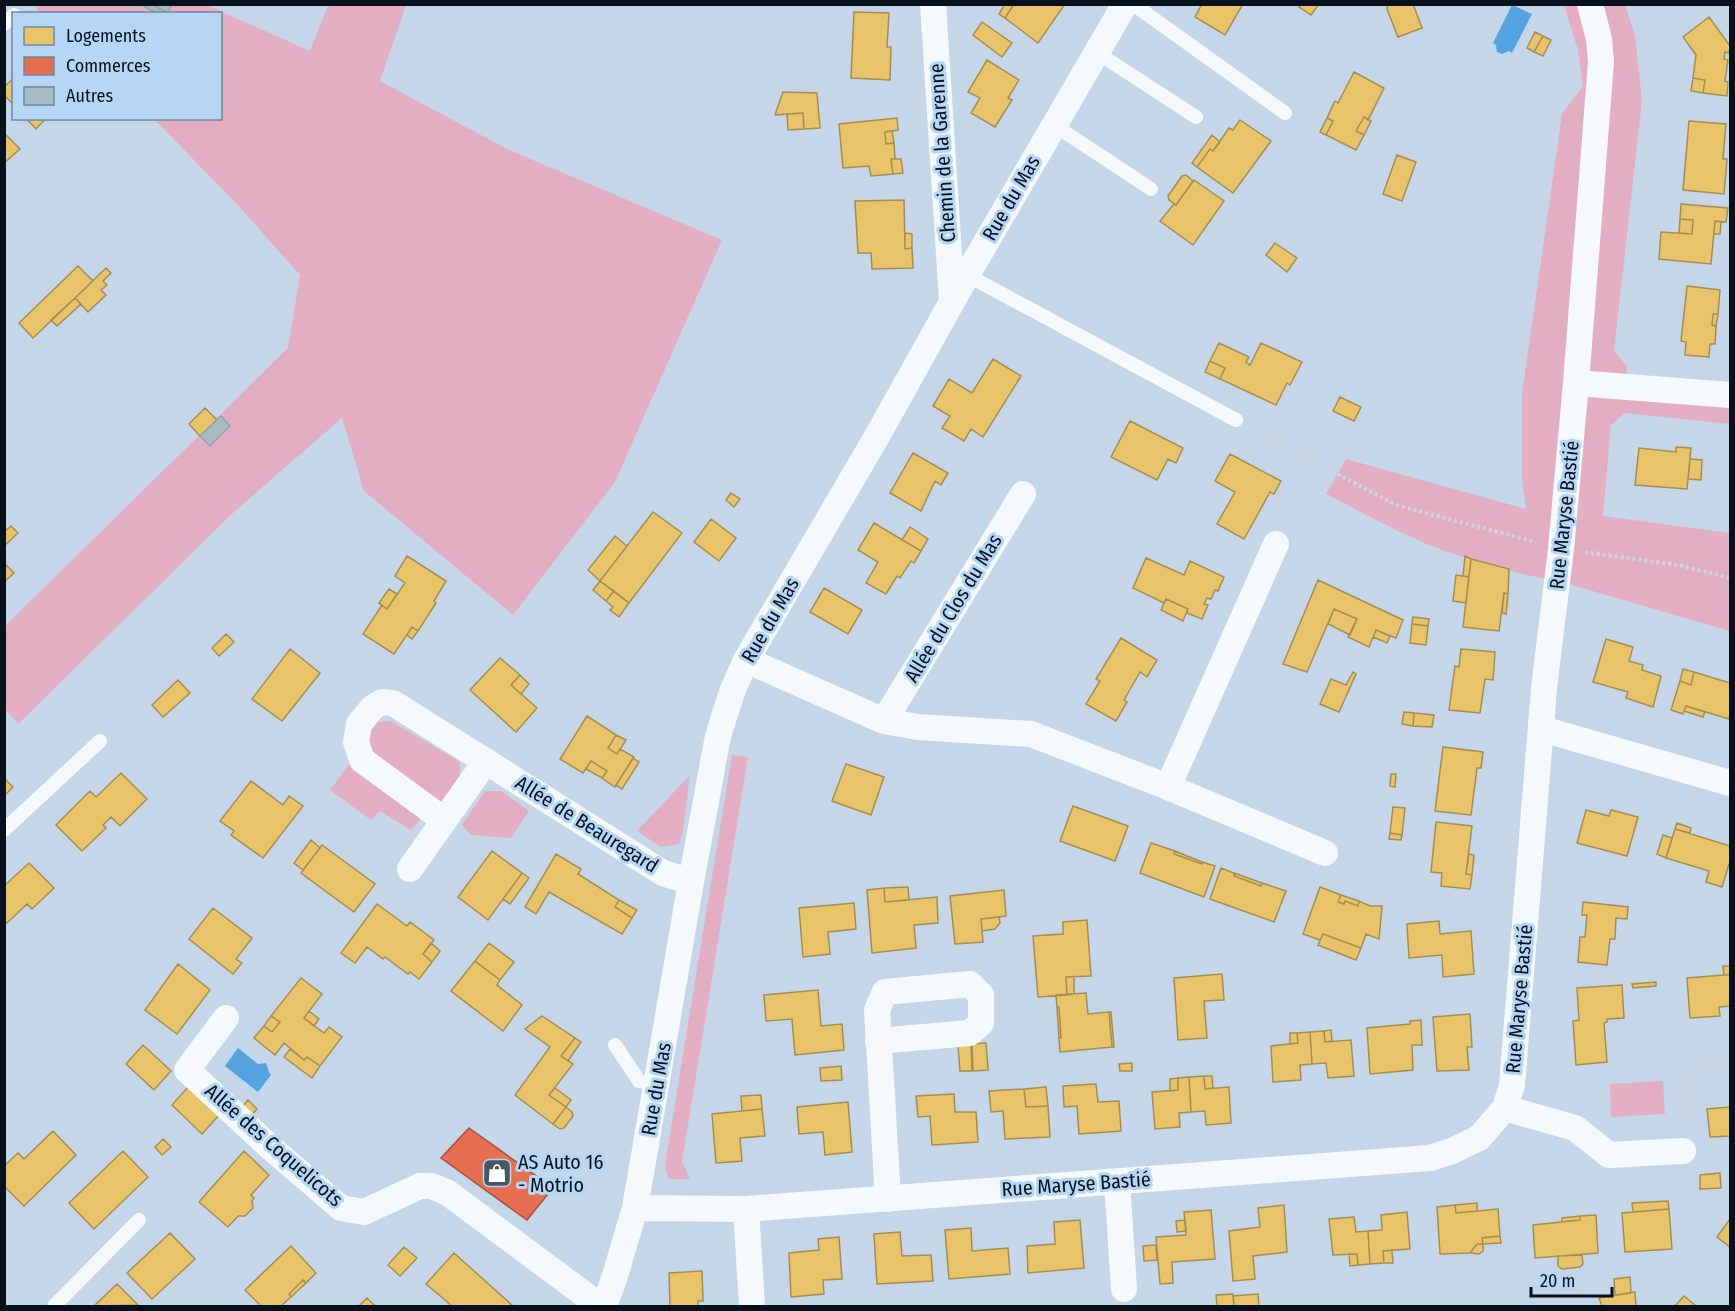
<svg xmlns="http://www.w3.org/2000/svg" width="1735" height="1311" viewBox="0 0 1735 1311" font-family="'Fira Sans Condensed',sans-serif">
  <rect width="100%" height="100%" fill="#c4d6e7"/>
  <path fill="#e4aec2" d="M34,5H207L310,51L328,5H406L380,81L507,149L722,240L615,482L513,615L364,491L342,418L234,512L18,724L5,709V626L288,348L300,275L235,202L154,119L220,118V14H40Z
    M1564,5H1625L1635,35L1642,101L1614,351L1627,366L1625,386L1730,395V424L1625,413L1611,425L1603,516L1730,533V631L1558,581C1514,574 1453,556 1413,538C1383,524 1355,509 1326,494L1346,459L1526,509L1522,480V393L1562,114L1583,86L1578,50Z
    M391,721L460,762V784L442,803L369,749V734L377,722Z
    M732,755L748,757L682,1162L690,1179H668L665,1165Z
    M350,763L424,815L411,830L380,811L371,820L330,790Z
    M690,775L683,831L679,844L661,847L637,831Z
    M485,791H501L529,811L511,838L471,835L462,825Z
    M1663,1081L1665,1114L1611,1117L1610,1084Z"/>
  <path fill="#54a2e0" d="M1512,5L1532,14L1512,53L1509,51L1502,54L1497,52L1496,45L1493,43Z
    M238,1048L258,1064L266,1063L269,1072L271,1075L258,1092L225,1066Z"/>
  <path fill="#e9c46a" stroke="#a58e52" stroke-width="1.5" d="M1005,4H1014L1005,18L999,14Z
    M1014,4H1065L1038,43L1005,18Z
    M1202,4H1243L1225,35L1195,17Z
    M1301,4H1319L1311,15L1299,7Z
    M1388,4H1413L1422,28L1398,37L1387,9Z
    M854,12L889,13L887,47H891L890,80L851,78Z
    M1709,17L1730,46L1729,53L1725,52L1724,59L1728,60L1725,81L1728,82L1727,96L1703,93L1705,80L1693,78L1696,55L1683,37Z
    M982,22L1012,43L1002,57L973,35Z
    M1535,32L1543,36L1534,52L1527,48Z
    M1543,36L1551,40L1543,56L1534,52Z
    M987,60L1019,80L1008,98L1012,100L995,127L971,113L980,98L968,92Z
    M1354,72L1384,88L1368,120L1364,117L1356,131L1364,135L1356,150L1326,135L1333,121L1327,118L1335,101L1338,103Z
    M14,78V105L4,95V87Z
    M1693,78L1705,80L1703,93L1691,91Z
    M783,92L817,93L820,128L804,129L803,113L775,115Z
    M803,113L804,129L788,130L787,114Z
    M1364,117L1371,121L1364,135L1356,131Z
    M26,118H46L36,129Z
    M897,118L898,130L885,132L886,144L894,143L895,159H891L893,174L871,176L869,166L843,168L839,124Z
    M1327,118L1333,121L1326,135L1320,132Z
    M1240,120L1271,141L1233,193L1197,167L1210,149L1213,151L1229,128L1233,130Z
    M1689,121L1726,124L1723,159H1727L1724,194L1683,190Z
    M892,131L894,143L886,144L885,132Z
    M4,133L20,149L4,163Z
    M1212,135L1220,142L1213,151L1210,149L1197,167L1192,163Z
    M1397,155L1416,162L1402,201L1383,194Z
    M891,159H901L903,173L893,174Z
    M1186,175L1193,181L1176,205L1169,200L1168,196L1182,176Z
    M1194,180L1224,201L1193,245L1160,221L1174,204L1176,205Z
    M904,200L905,249L912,248L913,268L872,269L871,253H858L855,201Z
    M1681,204L1728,208L1726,222L1715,221L1711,264L1659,259L1661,232L1692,234L1693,220L1680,219Z
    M1680,219L1693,220L1692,234L1679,233Z
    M1715,221L1721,222L1720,234H1714Z
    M905,233L912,234V248L905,249Z
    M1275,243L1297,258L1287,272L1266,255Z
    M78,266L93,281L33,338L19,323Z
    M106,268L111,273L103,281L107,285L101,290L106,295L88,312L75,298Z
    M1687,286L1720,290L1718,314H1713L1712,325L1716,326L1715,344H1710L1709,357L1685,355L1686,342L1681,341Z
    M75,298L81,304L57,326L51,320Z
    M1713,314H1718L1716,326L1712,325Z
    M1219,343L1249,357L1246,362L1250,365L1261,343L1302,362L1290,385L1287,383L1276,405L1220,379L1225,368L1210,361Z
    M993,359L1021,376L983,437L971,429L964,441L942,428L950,416L933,406L949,379L972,393Z
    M1210,361L1225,368L1220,379L1205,372Z
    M1340,397L1361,407L1354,421L1333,411Z
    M205,408L217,420L200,436L189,424Z
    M1130,421L1183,448L1176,463L1168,459L1157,480L1111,457Z
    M1676,447L1691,448L1687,489L1635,485L1639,448L1676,452Z
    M913,453L948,473L941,485L935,481L921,511L890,493Z
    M1230,454L1281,481L1274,494L1270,492L1244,539L1217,524L1235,492L1215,481Z
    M1690,459L1702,460L1701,480L1688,479Z
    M731,493L740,499L734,507L726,500Z
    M653,512L682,533L629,603L600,581Z
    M711,519L736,538L719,561L694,542Z
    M874,523L921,551L914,563L911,561L900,578L897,576L886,594L866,583L878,562L858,550Z
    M11,526L18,533L4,546V532Z
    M910,527L928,539L921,551L902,540Z
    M615,536L627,546L600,581L588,570Z
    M407,556L446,581L434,601L436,603L418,631L412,627L394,654L363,634L382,605L387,609L405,583L395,576Z
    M1465,556L1471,559L1469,577L1463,576Z
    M1146,558L1184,575L1190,561L1224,577L1218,591L1215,590L1211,599L1207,598L1204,604L1208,605L1202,619L1187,613L1188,609L1166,599L1164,603L1133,588Z
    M1471,559L1509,569L1508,594L1504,593L1499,631L1463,627Z
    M4,563L14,573L4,582Z
    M1456,575L1469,577L1466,603L1453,601Z
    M1318,580L1403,620L1396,638L1376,630L1369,647L1348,637L1357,619L1334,609L1307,672L1283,664Z
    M600,581L614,591L606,601L593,590Z
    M824,588L862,610L848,634L810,612Z
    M389,589L397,594L387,609L379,603Z
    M614,591L629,603L619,617L610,610L613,607L606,601Z
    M1504,593L1508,594L1506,614L1502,613Z
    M1166,599L1188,609L1183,621L1161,610Z
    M1334,609L1357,619L1350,635L1328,624Z
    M1413,617L1429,619L1428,626L1412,624Z
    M1412,624L1428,626L1426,645L1410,643Z
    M412,627L418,631L412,639L407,635Z
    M1376,630L1390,636L1387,643L1373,637Z
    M226,634L234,642L219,656L212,648Z
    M1121,638L1157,660L1147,677L1140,672L1124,700L1127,702L1116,721L1086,704L1100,681L1096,679Z
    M1606,639L1633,647L1629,661L1643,665L1642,670L1661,676L1653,707L1626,698L1628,692L1593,682Z
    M290,649L320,673L282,721L252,699Z
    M1461,649L1495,652L1493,680L1485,679L1480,713L1449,710L1455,666L1459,667Z
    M500,658L520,675L511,685L537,708L516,732L470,690Z
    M1683,669L1694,672L1691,685L1680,681Z
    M1353,672L1356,674L1339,712L1320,704L1331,679L1346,685Z
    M1694,672L1730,683V713L1729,719L1686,706L1683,714L1671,710L1680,681L1691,685Z
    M520,675L529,684L521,694L511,685Z
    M178,680L190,693L163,717L152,705Z
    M1686,706L1705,712L1703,717L1684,711Z
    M1404,712L1414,713L1413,726L1402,724Z
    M1414,713L1434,715L1432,727L1413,726Z
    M587,716L616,735L608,748L617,754L620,749L634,757L615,787L602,778L607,771L591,761L583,773L560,759Z
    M616,735L626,740L617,754L608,748Z
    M1443,747L1483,752L1481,768H1477L1471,815L1435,811Z
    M633,758L639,762L622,789L616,785Z
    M591,761L607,771L602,778L586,769Z
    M846,764L884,777L871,815L832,801Z
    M121,773L147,799L120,826L111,817L103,825L106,828L82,851L56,825L90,791L96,797Z
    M1391,774H1396L1395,787L1390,786Z
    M4,778L13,787L4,796Z
    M251,781L283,805L289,796L303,806L263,858L231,835L234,831L220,821Z
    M1073,806L1128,826L1115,861L1060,841Z
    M1393,807L1405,808L1402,835L1390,833Z
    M1586,810L1609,816L1611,810L1638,817L1627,856L1577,843Z
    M1436,822L1472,826L1466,874L1472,875L1470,889L1441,886L1442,873L1431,872Z
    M1677,823L1691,828L1690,833L1675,829Z
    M1675,829L1730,846V861L1722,887L1706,882L1709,871L1666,858Z
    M1390,833L1402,835L1401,840L1389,839Z
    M1663,835L1672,838L1666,858L1657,854Z
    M311,840L320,848L303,870L294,863Z
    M1151,843L1175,851L1174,854L1202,864V862L1215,866L1204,897L1140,873Z
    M322,845L375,884L354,912L301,873Z
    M492,851L522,873L488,920L458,897Z
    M1175,851L1202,862V864L1174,854Z
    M556,854L581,869L578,874L619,900L615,907L632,918L622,934L549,892L536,914L525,907Z
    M1469,854L1474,855L1472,875L1466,874Z
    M29,863L54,888L32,909L27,904L7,923L4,920V886Z
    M1221,868L1234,873V876L1261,886L1262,883L1286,891L1274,922L1210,899Z
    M522,873L529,878L510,904L503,899Z
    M1234,873L1262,883L1261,886L1234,876Z
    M908,887L909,900L885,902L884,888Z
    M1320,887L1341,895L1338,902L1344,904L1345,901L1358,906L1359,901L1370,906H1382L1379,939L1366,934L1361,948L1323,934L1320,940L1303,934Z
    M884,888L885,902L937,897L938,923L914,925L916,948L872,953L867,890Z
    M1004,890L1006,916L981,919L983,942L955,944L950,896Z
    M1341,895L1359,901L1358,906L1345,901L1344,904L1338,902Z
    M619,900L637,910L632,918L615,907Z
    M1583,902L1628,907L1627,919L1616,918L1615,939H1610L1607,965L1578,962L1580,937H1585L1587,915H1582Z
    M854,903L856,929L828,932L830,954L803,957L799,908Z
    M377,904L407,926L410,922L434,940L423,954L432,962L419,979L410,972L408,974L385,957L383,959L367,947L355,963L341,953Z
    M213,908L252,938L236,959L242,963L233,974L189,939Z
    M999,917L1000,923L995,929L982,931L981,919Z
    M1087,920L1091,976L1066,977L1067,995L1038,997L1033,936L1063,934V922Z
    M1439,921L1440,934L1471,931L1474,974L1443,977L1442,955L1409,958L1407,924Z
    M1323,934L1361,948L1356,960L1318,945Z
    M431,943L440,951L432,962L423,954Z
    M489,943L514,962L500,980L475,961Z
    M475,961L500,980L497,985L522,1005L503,1031L451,991Z
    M178,964L210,990L177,1034L145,1010Z
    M1723,966H1730V975H1724Z
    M1222,974L1224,1000L1204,1001L1207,1038L1178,1040L1174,978Z
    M1724,975H1730V1006L1719,1007L1720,1016L1690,1018L1687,978Z
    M1066,977H1074V994L1067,995Z
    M301,978L322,994L304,1018L324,1033L329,1027L342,1037L320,1066L307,1057L304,1060L284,1043L275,1055L254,1038L264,1026L272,1032L280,1022L271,1016Z
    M1656,982V986L1633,988L1632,984Z
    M1622,985L1624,1018L1607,1019V1022L1604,1023L1607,1062L1576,1065L1573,1021L1579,1020L1577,988Z
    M818,990L821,1026L842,1024L844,1050L795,1055L792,1019L766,1021L764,995Z
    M1086,993L1088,1014L1109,1012L1112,1047L1060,1052L1059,1038H1061L1059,1007H1057L1056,995Z
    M1057,1007H1059L1061,1038H1059Z
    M309,1011L319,1019L314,1026L304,1018Z
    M1109,1012H1111L1114,1047H1112Z
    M1470,1014L1472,1047H1467L1469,1070L1437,1071L1433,1017Z
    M271,1016L280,1022L272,1032L264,1026Z
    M542,1016L575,1038L561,1056L573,1064L549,1095L566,1107L553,1124L515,1095L550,1047L525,1029Z
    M1421,1020L1422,1045H1412L1413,1070L1370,1074L1367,1028L1410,1024V1021Z
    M1331,1030L1332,1041L1325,1042L1324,1031Z
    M1324,1031L1325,1042L1351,1040L1354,1076L1328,1078L1326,1063L1312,1064L1310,1032Z
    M1310,1032L1312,1064L1300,1065L1301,1080L1273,1082L1271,1046L1298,1043L1297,1033Z
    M1290,1033H1297L1298,1043L1290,1044Z
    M575,1038L581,1042L568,1061L561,1056Z
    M986,1043L988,1070L973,1071L972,1044Z
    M971,1044L972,1071H960L958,1046Z
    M143,1045L171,1071L154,1090L126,1064Z
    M290,1049L304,1060L307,1057L320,1066L312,1078L284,1057Z
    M1132,1063V1071H1120L1119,1064Z
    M841,1066L842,1080L821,1081L820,1068Z
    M1204,1076H1212L1213,1088L1205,1089Z
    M1204,1076L1205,1089L1229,1087L1231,1123L1206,1125L1205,1111L1191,1112L1189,1077Z
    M1189,1077L1191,1112L1179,1113L1180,1127L1155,1129L1152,1092L1178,1090V1078Z
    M1178,1078V1090L1170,1091V1079Z
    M1096,1084L1098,1102L1119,1101L1121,1131L1079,1134L1077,1106L1064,1107L1063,1086Z
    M189,1086L220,1114L202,1134L172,1105Z
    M1046,1087L1048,1106L1026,1107L1024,1089Z
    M555,1088L571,1100L566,1107L549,1095Z
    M1024,1089L1026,1107L1048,1106L1050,1137L1005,1139L1003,1111L991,1112L989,1091Z
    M954,1094L955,1112H976L978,1142L932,1145L930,1116L918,1117L916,1096Z
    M761,1095L762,1109L742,1111L741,1096Z
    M248,1100L257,1109L251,1116L242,1107Z
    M848,1102L852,1152L825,1155L823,1132L799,1134L797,1107Z
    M566,1107L572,1112L573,1116L564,1128L560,1129L553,1124Z
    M1730,1107V1136L1710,1137L1707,1109Z
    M762,1109L765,1136L740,1138L742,1161L716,1163L712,1114Z
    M53,1131L76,1155L24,1206L4,1186V1166L18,1153L24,1159Z
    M163,1139L171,1147L162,1155L155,1147Z
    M123,1151L148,1177L94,1229L69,1203Z
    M244,1151L269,1175L251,1195L254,1198L252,1201L253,1208L245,1216H238L228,1227L199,1202Z
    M1720,1173L1721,1188L1700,1189V1175Z
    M1668,1201L1669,1209L1633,1212L1632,1203Z
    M1477,1203V1211L1456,1213L1455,1205Z
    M1284,1205L1287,1252L1253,1256L1255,1279L1233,1281L1229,1231L1260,1227L1258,1208Z
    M1455,1205L1456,1213L1498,1209L1500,1236L1482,1238L1483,1244H1477L1470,1253L1440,1254L1437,1207Z
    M1669,1209L1672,1249L1625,1252L1622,1213Z
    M1211,1210L1215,1259L1172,1262L1173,1283L1160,1284L1156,1237L1186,1235L1184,1212Z
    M1407,1212L1410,1249L1383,1251L1384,1263L1370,1264L1368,1231L1382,1230L1381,1215Z
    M1596,1215L1598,1253L1535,1258L1533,1225L1580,1220V1216Z
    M1580,1216V1220L1562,1222V1218Z
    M1354,1217L1356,1232L1368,1231L1370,1264L1358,1265L1357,1254L1333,1255L1329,1219Z
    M1730,1219V1247L1717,1237Z
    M1080,1220L1084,1268L1028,1273L1027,1246L1055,1244L1054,1222Z
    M1185,1220L1186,1231L1177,1232L1176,1221Z
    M971,1228L972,1251L1008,1248L1010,1274L949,1279L945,1230Z
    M900,1232L902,1256L931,1255L933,1281L877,1284L874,1234Z
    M170,1233L195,1259L152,1299L127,1273Z
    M1500,1236L1501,1243L1483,1244L1482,1238Z
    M839,1237L842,1279L823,1280L824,1294L791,1297L789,1253L819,1250L818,1239Z
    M1477,1244H1483V1251L1479,1254L1470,1253Z
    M1156,1245L1157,1260L1144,1261L1143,1246Z
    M291,1246L316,1273L306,1283L303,1280L289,1294L291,1297L281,1306H261L245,1290Z
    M404,1247L417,1258L400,1276L388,1265Z
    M1392,1250L1393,1263H1384L1383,1251Z
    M454,1253L513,1306H452L426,1284Z
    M1349,1254H1357L1358,1265L1350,1266Z
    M1582,1255L1583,1264L1580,1267L1562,1269L1558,1266V1256Z
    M702,1271L703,1301H698V1306H670L669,1273Z
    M1630,1277L1631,1293L1615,1295L1614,1279Z
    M303,1280L306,1283L291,1297L289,1294Z
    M117,1284L138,1305L94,1306Z
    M1635,1292L1636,1306H1602L1599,1298Z
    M1233,1294L1234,1306H1217L1216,1295Z
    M1258,1294L1259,1306H1234L1233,1296Z
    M1684,1296L1696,1306H1675Z
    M367,1298L375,1306H359Z"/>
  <path fill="#e76f51" stroke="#a45341" stroke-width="1.5" d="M469,1128L553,1188L527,1220L441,1158Z"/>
  <path fill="#a8bbc2" stroke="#94a6ad" stroke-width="1.5" d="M140,4H151L168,13L158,14Z
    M151,4H172L168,13Z
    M221,416L230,426L210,446L200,436Z"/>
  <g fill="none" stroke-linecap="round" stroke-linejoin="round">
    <path stroke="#ced4d9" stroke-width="4" stroke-dasharray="3 3" stroke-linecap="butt" d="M1253,429L1396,505L1536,542
      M1585,552L1678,565L1730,578
      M1684,1127L1688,1066L1730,1063"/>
    <path stroke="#f6f9fb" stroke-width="14" d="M1133,4L1285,113
      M4,24L14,15
      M1096,52L1196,117
      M1054,125L1151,189
      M967,275L1236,420
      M4,830L100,741
      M615,1045L639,1081L656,1085
      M54,1306L139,1220"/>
    <path stroke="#f6f9fb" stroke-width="26" d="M933,4L952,301
      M1576,383L1730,395
      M746,660L884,721L918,727L1031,734L1168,787L1325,853
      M884,721L1023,494
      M1542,729L1730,783
      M1168,787L1276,544
      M444,820L362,760L356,742L359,724L373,707L382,702L393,703L663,873L691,882
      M410,869L486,761
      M226,1018L187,1070L270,1147L341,1208L364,1212L420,1186H432L448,1193L600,1306
      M878,1041L970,1033L981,1023V995L970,984L885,992L877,1010L888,1199
      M1505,1108L1575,1128L1609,1155L1683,1151
      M1117,1181L1124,1289
      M635,1208L746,1209L1430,1158L1452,1151L1479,1138L1505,1108L1512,1085L1544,688L1561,549L1576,383L1601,62L1599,39L1590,4
      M746,1209L752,1306
      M604,1306L614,1279L635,1208L691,882L718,736L732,692L746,660L876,438L967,275L1125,4"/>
  </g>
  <defs>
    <g id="shop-square" transform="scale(1.5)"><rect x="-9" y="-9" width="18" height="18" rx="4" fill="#485662" stroke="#b6d6f5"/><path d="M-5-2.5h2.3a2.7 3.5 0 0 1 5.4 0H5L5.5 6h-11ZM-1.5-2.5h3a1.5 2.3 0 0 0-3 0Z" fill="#fff"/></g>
  </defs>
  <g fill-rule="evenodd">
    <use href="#shop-square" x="497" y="1173"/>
  </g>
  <g text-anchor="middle" stroke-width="6" stroke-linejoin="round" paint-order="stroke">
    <g font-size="20" fill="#06111b" stroke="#b6d6f5">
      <text transform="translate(942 153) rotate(-94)" y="7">Chemin de la Garenne</text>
      <text transform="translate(1011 198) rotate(-60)" y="7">Rue du Mas</text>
      <text transform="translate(1564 515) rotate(-84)" y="7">Rue Maryse Bastié</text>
      <text transform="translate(953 608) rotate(-59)" y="7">Allée du Clos du Mas</text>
      <text transform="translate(770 620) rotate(-60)" y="7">Rue du Mas</text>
      <text transform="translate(587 824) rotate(32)" y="7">Allée de Beauregard</text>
      <text transform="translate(1519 999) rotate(-85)" y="7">Rue Maryse Bastié</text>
      <text transform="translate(656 1089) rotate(-80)" y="7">Rue du Mas</text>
      <text transform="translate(274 1145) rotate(41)" y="7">Allée des Coquelicots</text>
      <text transform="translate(1076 1184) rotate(-4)" y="7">Rue Maryse Bastié</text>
    </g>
    <g font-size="20" fill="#06111b" stroke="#b6d6f5" text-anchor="start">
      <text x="518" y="1169">AS Auto 16<tspan x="518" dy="23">- Motrio</tspan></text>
    </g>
  </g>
  <rect width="1735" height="1311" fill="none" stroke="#06111b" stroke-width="12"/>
  <rect x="12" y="12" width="210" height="108" fill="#b6d6f5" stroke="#70879e" stroke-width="1.5"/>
  <rect x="24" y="27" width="30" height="18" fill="#e9c46a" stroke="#70879e" stroke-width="1.5"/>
  <text x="66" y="42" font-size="18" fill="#06111b">Logements</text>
  <rect x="24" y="57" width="30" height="18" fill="#e76f51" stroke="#70879e" stroke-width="1.5"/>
  <text x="66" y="72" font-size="18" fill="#06111b">Commerces</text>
  <rect x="24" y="87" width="30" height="18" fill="#a8bbc2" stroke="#70879e" stroke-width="1.5"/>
  <text x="66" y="102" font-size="18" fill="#06111b">Autres</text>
  <path d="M1531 1287v9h81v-9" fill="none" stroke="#06111b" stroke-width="3"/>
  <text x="1540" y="1287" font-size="18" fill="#06111b" stroke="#b6d6f5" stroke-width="4.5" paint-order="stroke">20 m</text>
</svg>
